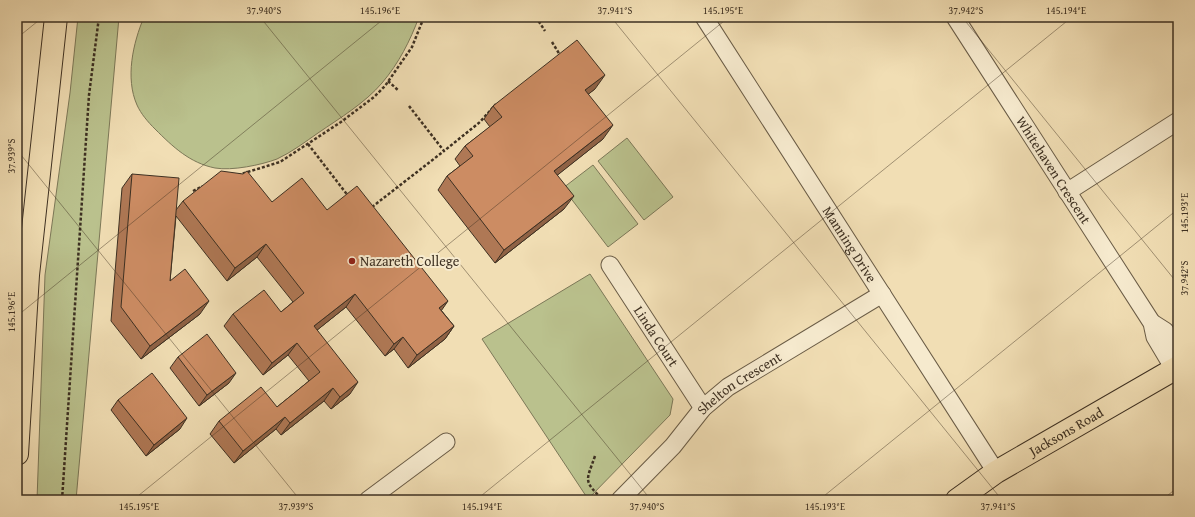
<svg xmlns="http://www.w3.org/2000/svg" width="1195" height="517" viewBox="0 0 1195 517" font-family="'Gentium Book Plus',serif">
  <rect width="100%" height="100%" fill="#f1deb4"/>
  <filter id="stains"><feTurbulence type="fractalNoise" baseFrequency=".005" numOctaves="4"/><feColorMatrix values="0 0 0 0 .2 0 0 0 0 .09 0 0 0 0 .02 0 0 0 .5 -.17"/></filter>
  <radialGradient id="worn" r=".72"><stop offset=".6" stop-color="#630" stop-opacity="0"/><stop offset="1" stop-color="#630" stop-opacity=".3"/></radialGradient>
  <path fill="#bac18d" stroke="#7c7858" d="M78,17H119L76,500H37L45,275L70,93Z
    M144,17H419C410,41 399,63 382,83C365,103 340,118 318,133C305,142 292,152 277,159C261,165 232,171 215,168C190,163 173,147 155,129C148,122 141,114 137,105C125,78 133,43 144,17Z
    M627,138L673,197L644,220L598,161Z
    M593,165L638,224L608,247L563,188Z
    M590,274L673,399L670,415L588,499L482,339Z"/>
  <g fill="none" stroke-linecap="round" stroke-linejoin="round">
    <g stroke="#6a5c46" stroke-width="19">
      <g id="minor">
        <path id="s1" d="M704,17L996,472"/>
        <path id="s2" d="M955,17L1152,323L1155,337L1174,369"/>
        <path d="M1067,192L1178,121"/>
        <path id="s3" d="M610,265L703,408"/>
        <path d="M1154,324L1165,331L1178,352"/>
        <path d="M368,500L446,442"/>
        <path id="s4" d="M620,500L673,446L703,408L728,387L882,294"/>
      </g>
    </g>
    <g stroke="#3d3022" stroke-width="24">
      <g id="primary">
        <path id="s5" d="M957,500L996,472L1178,367"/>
      </g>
    </g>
    <g stroke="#3d3022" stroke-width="24">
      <path id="motorway" d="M17,454L28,275L56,17"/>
    </g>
    <path stroke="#3d3022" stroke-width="2.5" stroke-dasharray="3 2" stroke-linecap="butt" d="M536,17L545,31
      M552,42L560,55L558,56
      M388,81L399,91
      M409,106L444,151L480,122L496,104
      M308,144L349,197
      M238,175L280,162L341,122L374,97L385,86L412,47L424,17
      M193,191L203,186
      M372,207L444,151
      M595,456C586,482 583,480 603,500
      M62,500L89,95L99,17"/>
    <use href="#minor" stroke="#f6eace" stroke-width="17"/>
    <use href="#primary" stroke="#f1deb4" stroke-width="22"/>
    <use href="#motorway" stroke="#f1deb4" stroke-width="22"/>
  </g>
  <path fill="#af7855" stroke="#3d3022" d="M595,89L588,94L603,139L557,175L564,209L495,263L438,190L447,176L460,166L455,159L465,146L490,127L484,119L493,106Z
    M132,174L176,210L183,201L272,202L327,210L441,310L454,326L445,339L408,368L394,349L385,356L346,307L317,330L350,394L331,409L324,401L281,435L276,429L234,463L210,434L219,421L277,407L309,381L288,355L263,375L224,326L233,314L281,312L293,302L257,257L227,281L176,216L170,281L200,314L141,359L111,321L122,188Z
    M178,357L229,383L199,406L170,368Z
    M118,400L180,429L146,456L111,410Z"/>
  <path fill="#8f6245" stroke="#3d3022" d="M605,75L595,89L576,104L585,90Z
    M613,125L603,139L545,185L554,171Z
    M574,196L564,209L495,263L504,250Z
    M266,244L257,257L227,281L235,268Z
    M355,294L346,307L306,339L314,326Z
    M209,301L200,314L141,359L150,346Z
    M448,301L439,314V308Z
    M454,326L445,339L408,368L417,355Z
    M403,337L394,349L385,356L394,344Z
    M297,343L288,355L263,375L272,363Z
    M236,373L229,383L199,406L207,395Z
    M358,382L350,394L331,409L340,397Z
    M333,388L324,401L281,435L290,423Z
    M285,417L276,429L234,463L243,451Z
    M187,418L180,429L146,456L154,445Z"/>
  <path fill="#cc8c63" stroke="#3d3022" d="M577,40L605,75L585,90L613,125L554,171L574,196L504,250L447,176L473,156L465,146L502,117L493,106Z
    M221,171L243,174L247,171L272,202L302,178L327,210L357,186L448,301L439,308L454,326L417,355L403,337L394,344L355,294L314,326L358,382L340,397L333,388L290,423L285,417L243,451L219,421L261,387L277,407L320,372L297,343L272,363L233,314L264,290L281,312L304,293L266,244L235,268L183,201Z
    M132,174L179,178L170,281L185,269L209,301L150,346L121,307Z
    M207,334L236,373L207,395L178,357Z
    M152,373L187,418L154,445L118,400Z"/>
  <path fill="none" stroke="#3d3022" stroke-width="1" stroke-opacity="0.45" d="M260,17L651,500M611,17L1002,500M962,17L1178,284M17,38L43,17M17,150L300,500M17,316L386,17M133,500L729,17M476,500L1072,17M819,500L1178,209M1162,500L1178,487"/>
  <circle fill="#8f2418" stroke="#f6eace" stroke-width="1.5" cx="352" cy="261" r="4"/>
  <g text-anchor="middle" stroke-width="4" stroke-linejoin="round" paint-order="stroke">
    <g font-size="14" fill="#3d3022" stroke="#f6eace">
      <text dy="5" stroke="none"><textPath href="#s2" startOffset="182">Whitehaven Crescent</textPath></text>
      <text dy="5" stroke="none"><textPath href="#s1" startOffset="270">Manning Drive</textPath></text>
      <text dy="5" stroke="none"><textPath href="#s3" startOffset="85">Linda Court</textPath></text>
      <text dy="5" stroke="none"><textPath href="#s4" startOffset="168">Shelton Crescent</textPath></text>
      <text dy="5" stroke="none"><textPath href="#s5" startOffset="129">Jacksons Road</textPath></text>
    </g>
    <g font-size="14" fill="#3d3022" stroke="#f6eace" text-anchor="start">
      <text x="360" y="266">Nazareth College</text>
    </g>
  </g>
  <rect width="1195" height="517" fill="none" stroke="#f1deb4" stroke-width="44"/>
  <rect x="22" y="22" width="1151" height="473" fill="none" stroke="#3d3022" stroke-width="1.5"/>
  <g font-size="10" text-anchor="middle" fill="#3d3022">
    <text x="264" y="14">37.940°S</text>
    <text x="380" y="14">145.196°E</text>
    <text x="615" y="14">37.941°S</text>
    <text x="723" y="14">145.195°E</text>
    <text x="966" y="14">37.942°S</text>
    <text x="1066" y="14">145.194°E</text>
    <text transform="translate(11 156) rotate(-90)" y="4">37.939°S</text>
    <text transform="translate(1184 213) rotate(-90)" y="4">145.193°E</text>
    <text transform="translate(1184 278) rotate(-90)" y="4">37.942°S</text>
    <text transform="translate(11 312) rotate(-90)" y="4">145.196°E</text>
    <text x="139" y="510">145.195°E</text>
    <text x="296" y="510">37.939°S</text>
    <text x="482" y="510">145.194°E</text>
    <text x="647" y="510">37.940°S</text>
    <text x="825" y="510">145.193°E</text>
    <text x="998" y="510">37.941°S</text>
  </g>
  <rect width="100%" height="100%" filter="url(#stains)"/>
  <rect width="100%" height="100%" fill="url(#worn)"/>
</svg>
